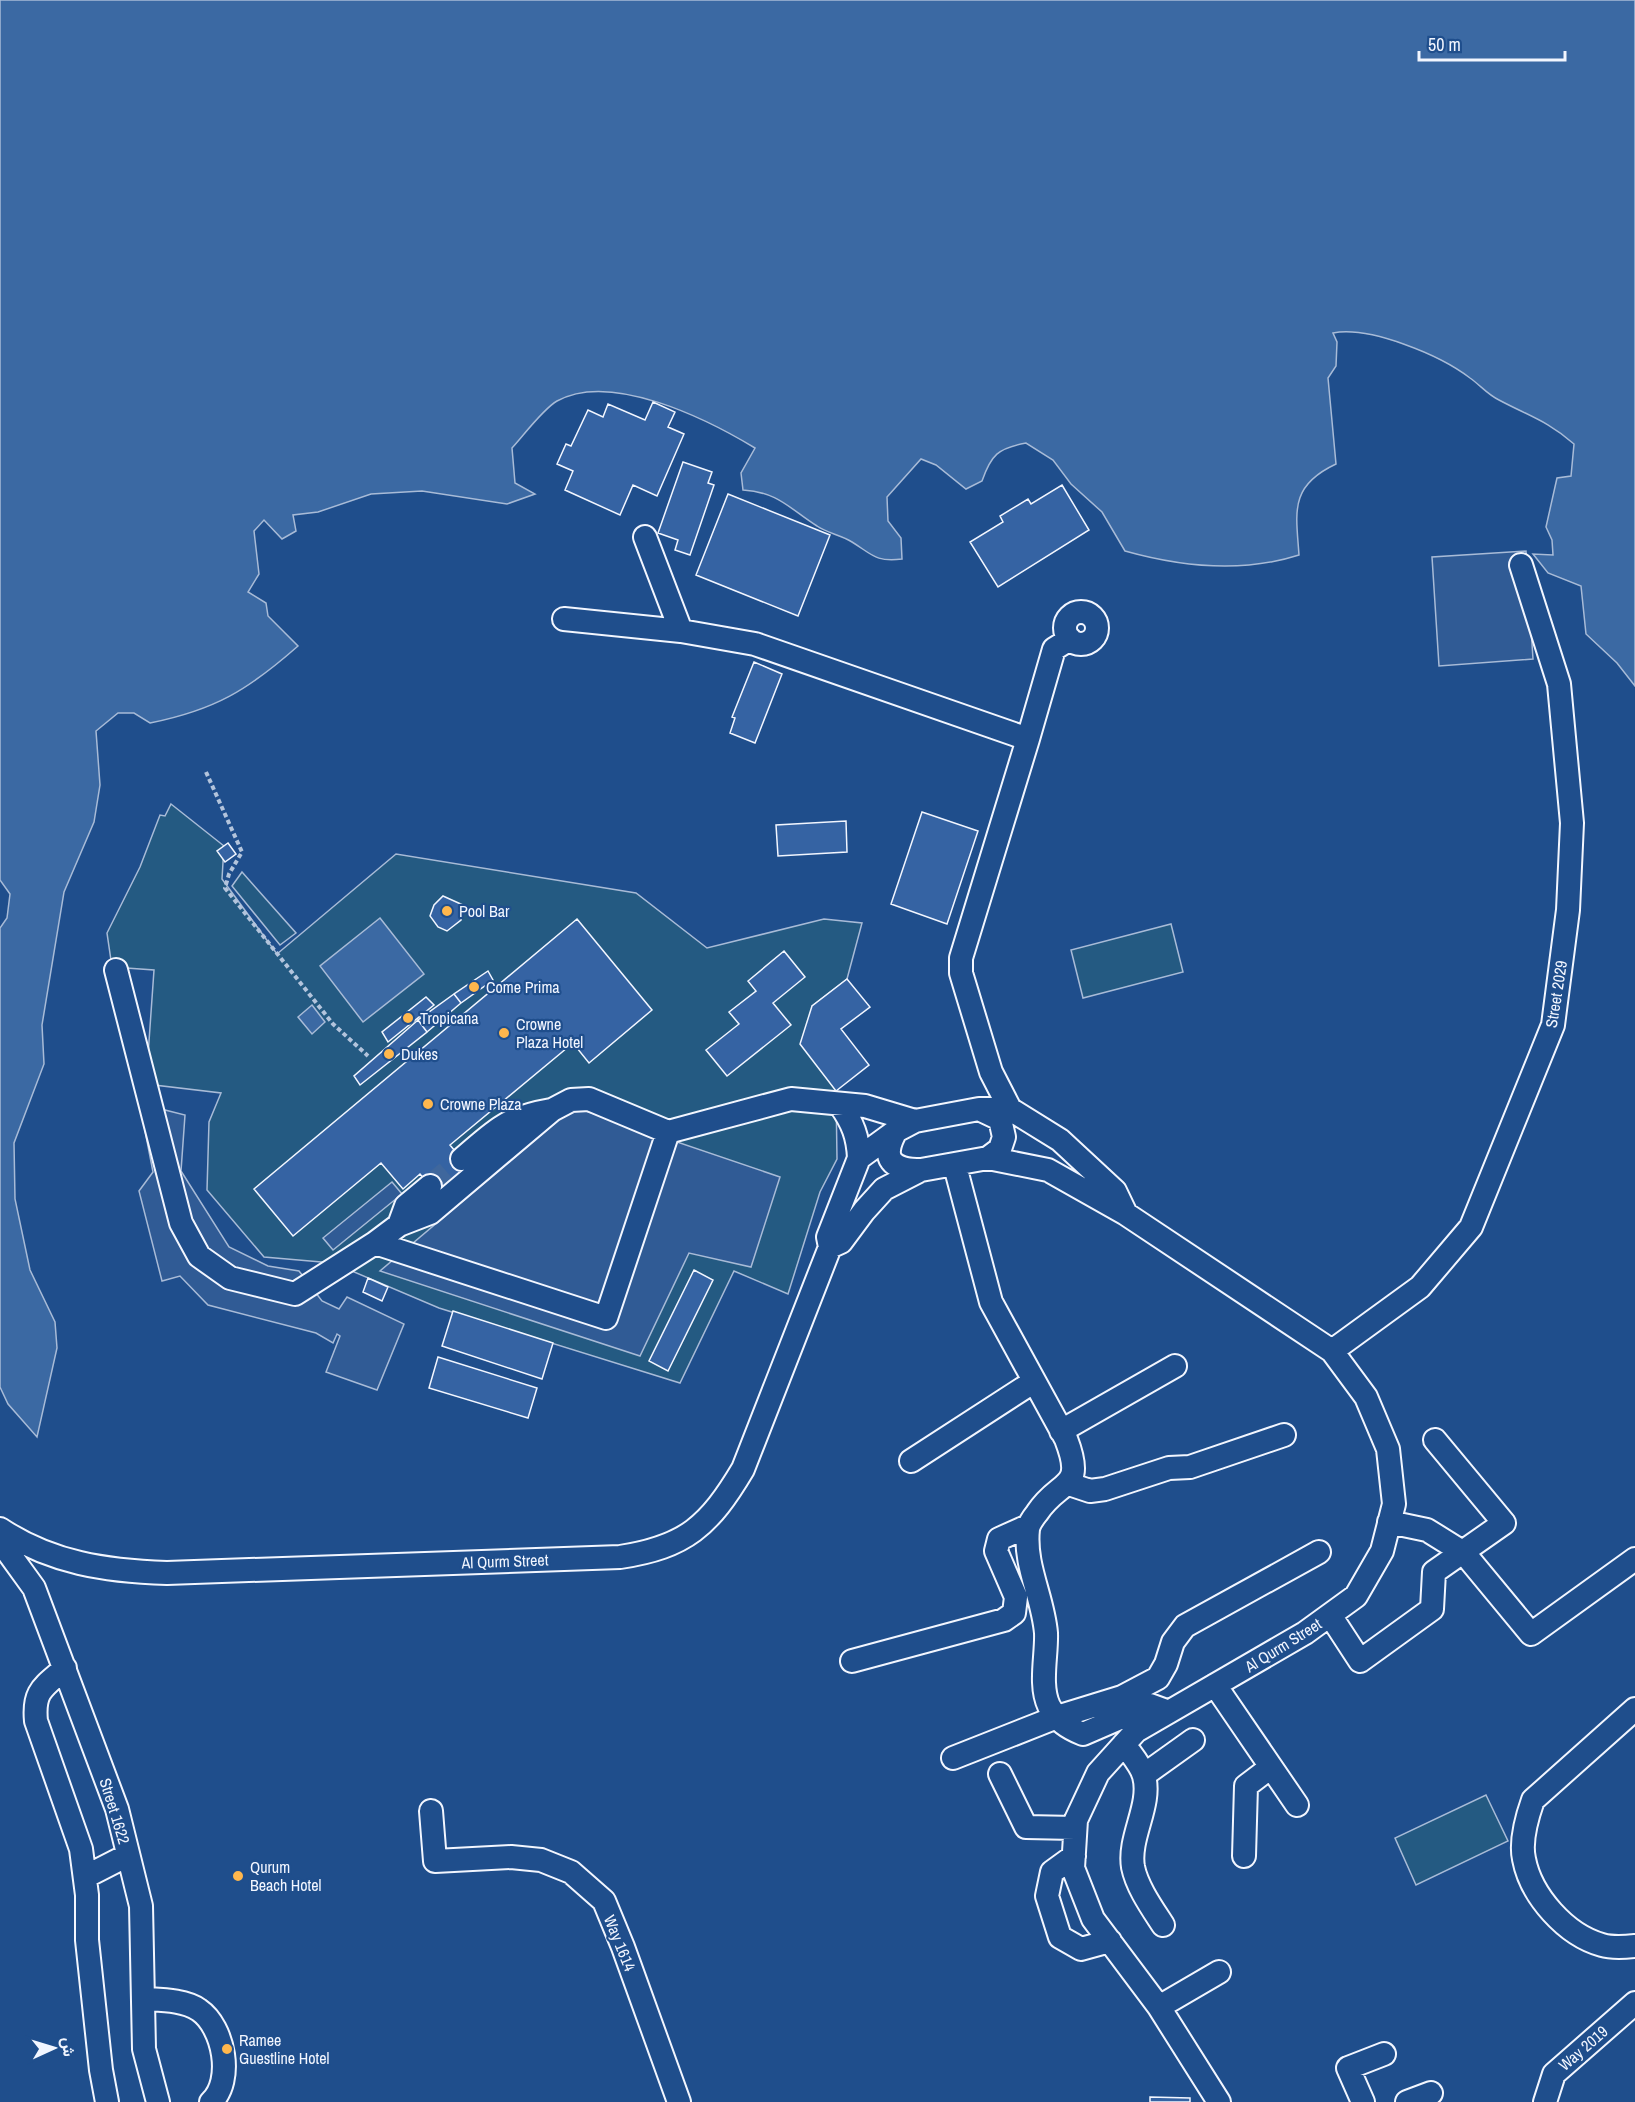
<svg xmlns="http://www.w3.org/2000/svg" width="1635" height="2102" viewBox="0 0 1635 2102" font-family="'Archivo Narrow',Vazirmatn,sans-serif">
  <rect width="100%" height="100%" fill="#1f4e8c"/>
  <path fill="#245a82" stroke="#a8bbd7" stroke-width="1.5" d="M171,804L224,846L222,879L277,954L396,854L636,893L707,948L824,919L862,923L847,979L812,1006L836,1091L837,1159L820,1192L788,1294L734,1271L680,1383L439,1308L333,1263L264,1257L207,1190L209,1122L221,1093L146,1084L154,970L112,967L107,933L140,867L160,815L165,816Z
    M242,872L296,933L280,945L232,886Z
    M1171,924L1183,972L1083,998L1071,950Z
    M1486,1795L1508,1841L1416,1885L1395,1838Z"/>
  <path fill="#305b95" stroke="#a8bbd7" stroke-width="1.5" d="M1526,551L1533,659L1439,666L1432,557Z
    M156,1104L165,1110L185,1115L181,1171L229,1247L268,1266L299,1271L322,1301L339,1309L347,1297L404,1324L377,1390L326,1372L340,1336L337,1334L333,1343L316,1333L208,1305L180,1276L162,1281L139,1191L153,1172L141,1110Z
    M574,1107L780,1177L751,1267L689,1253L640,1356L380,1271Z
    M392,1182L402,1194L333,1250L323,1238Z"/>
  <path fill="#3b69a3" stroke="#a8bbd7" stroke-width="1.5" d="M0,0H1635V686L1617,663L1586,634L1581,586L1548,573L1533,554L1553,555L1552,540L1546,527L1557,478L1571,476L1574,444C1548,421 1529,416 1499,400C1488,395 1480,385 1470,378C1440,355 1370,326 1333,333L1337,342L1336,366L1328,378L1336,464C1289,486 1296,512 1299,555C1243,573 1182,567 1125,551L1102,512L1071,484L1053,460L1026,443C998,448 991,455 982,481L966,489L936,465L921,459L887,497L888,521L901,538L902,559C875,562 873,555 852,542C841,535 827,533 817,526C790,509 778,492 743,490L741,473L755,448C707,419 611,371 557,401C543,409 524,435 512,448L515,483L535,494L507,504L422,491L371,494L318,512L293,515L296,531L282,539L264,520L254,531L259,574L248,592L266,603L268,616L298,646C248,690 215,710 150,723L134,713H118L96,731L100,785L94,822L64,892L42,1025L44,1064L14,1143L15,1199L30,1270L55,1322L57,1348L37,1437L8,1404L0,1387V928L7,918L10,894L0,880Z
    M380,918L424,974L363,1022L320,966Z
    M312,1005L325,1022L312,1034L298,1017Z"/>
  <path fill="#3563a3" stroke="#f2f6ff" stroke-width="1.5" d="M653,402L675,412L668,427L684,434L657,496L633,485L620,515L565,490L573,471L557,464L566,444L571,446L588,410L603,417L608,404L645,420Z
    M683,462L712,472L708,483L714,485L690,555L675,550L678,540L658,533Z
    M1062,485L1089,530L998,587L970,542L1003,522L1000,516L1028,499L1031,504Z
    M728,494L830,535L798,616L696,575Z
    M754,662L782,674L755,743L730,733L735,718L732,717Z
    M922,812L978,831L947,924L891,904Z
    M846,821L847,852L778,856L776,825Z
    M228,843L236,854L225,862L217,851Z
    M443,896L463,905L461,920L447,931L438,927L430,916L434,905Z
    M577,919L652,1010L589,1063L573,1043L450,1145L469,1168L437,1194L420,1174L403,1189L381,1163L293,1236L254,1189Z
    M784,951L805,977L773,1003L791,1025L727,1076L706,1050L739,1024L729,1012L756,991L748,981Z
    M488,971L493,980L461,1003L454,994Z
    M847,979L870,1007L841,1029L869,1065L836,1091L800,1044L812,1006Z
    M454,994L461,1003L427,1032L418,1020Z
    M426,997L434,1005L388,1042L382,1032Z
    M418,1020L427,1032L360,1085L354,1076Z
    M694,1270L713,1280L668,1371L649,1361Z
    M368,1278L388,1287L382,1301L363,1292Z
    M453,1311L553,1343L542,1379L442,1346Z
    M438,1357L537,1388L528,1418L429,1388Z
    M1150,2097L1190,2098V2102H1150Z"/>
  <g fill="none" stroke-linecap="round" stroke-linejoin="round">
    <path stroke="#3f679d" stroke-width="22" stroke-dasharray="22 11" stroke-linecap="butt" d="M430,1186L462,1159"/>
    <g stroke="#f2f6ff" stroke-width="26">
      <path id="minor" d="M645,537L681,631L755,644L1028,739L961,958V973L991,1072L1010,1109
        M1065 628a16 16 0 1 1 32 0a16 16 0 1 1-32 0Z
        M564,619L681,631
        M1028,739L1054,649L1070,639
        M116,970L181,1223L199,1256L230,1278L295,1294L375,1243
        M840,1105C853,1123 858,1137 859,1158
        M979,1109L1000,1119L1004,1137L1000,1149L988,1158
        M896,1131C880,1159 892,1170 921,1170
        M668,1132L606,1318L375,1243L399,1225L430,1213L552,1110L571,1100L589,1099L668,1132L791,1099L865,1106L915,1121
        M462,1159C496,1130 505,1118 551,1110
        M955,1166L991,1302L1066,1439C1086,1491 1060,1478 1037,1513C1033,1518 1029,1523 1028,1529C1024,1566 1043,1597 1046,1633C1047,1655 1039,1685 1049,1706C1057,1721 1068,1728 1083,1734L1150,1705L1169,1712
        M399,1225L406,1206L430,1186
        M830,1247L841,1242L864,1211L884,1189L921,1170L988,1158L1048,1170L1126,1214L1332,1351L1366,1397L1388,1449L1394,1504L1382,1551L1356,1596L1305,1633L1136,1731L1098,1773L1076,1820L1073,1868L1093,1919L1159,2007L1219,2102
        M1332,1351L1420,1287L1471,1227L1553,1025L1568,910L1572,823L1559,684L1521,565
        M1061,1431L1175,1366
        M911,1461L1033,1382
        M1069,1484L1090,1491L1105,1489L1169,1468L1190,1467L1284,1435
        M1389,1522L1427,1530L1464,1553L1531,1634L1635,1559
        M0,1529C51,1563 106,1571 167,1573L620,1557C686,1547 709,1526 743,1469L830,1247L828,1237L859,1158L896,1131L915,1121L979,1109H1010L1060,1140L1115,1191L1126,1214
        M0,1541L34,1588L117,1809L141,1906L144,2049L158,2102
        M1330,1615L1360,1661L1432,1609L1434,1572L1504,1523L1435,1440
        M852,1661L1004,1620L1014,1613L1016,1597L996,1551L999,1539L1028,1526
        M65,1668C44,1687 33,1690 36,1721L81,1849L87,1895V1940L101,2070L107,2102
        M1215,1685L1297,1805
        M1635,1709L1533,1800C1527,1817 1520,1841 1524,1859C1531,1896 1566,1935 1602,1945C1612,1948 1625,1947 1635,1946
        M1124,1744C1130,1753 1141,1765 1144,1776C1152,1805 1128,1837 1133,1867C1137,1887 1152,1908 1163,1925
        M953,1758L1057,1717L1122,1697L1158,1678L1166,1664L1173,1642L1185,1626L1319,1552
        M1000,1774L1026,1827L1075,1828
        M1144,1775L1193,1740
        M431,1811L435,1861L511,1857L541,1860L571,1872L604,1901L623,1947L679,2102
        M1074,1856L1052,1872L1047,1896L1060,1937L1081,1949L1110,1941
        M1244,1856L1246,1786L1271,1767
        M85,1877L128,1855
        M145,1999C161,2000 185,2000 199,2010C224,2027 234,2081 211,2102
        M1159,2007L1219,1972
        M1363,2102L1348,2068L1384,2054
        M1407,2102L1431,2093
        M1545,2102L1554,2074L1635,2003"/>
    </g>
    <path stroke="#b3c4dc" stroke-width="4" stroke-dasharray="4.5 3" stroke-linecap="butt" d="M206,772L242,852L229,874L225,888L333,1024L368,1056"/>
    <use href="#minor" stroke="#1f4e8c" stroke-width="22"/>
  </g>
  <g fill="#ffb74d" stroke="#1f4e8c" stroke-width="2">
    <circle cx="447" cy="911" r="6"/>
    <circle cx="474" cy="987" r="6"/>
    <circle cx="408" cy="1018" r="6"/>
    <circle cx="504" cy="1033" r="6"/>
    <circle cx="389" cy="1054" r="6"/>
    <circle cx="428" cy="1104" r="6"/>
    <circle cx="238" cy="1876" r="6"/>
    <circle cx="227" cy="2049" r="6"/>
  </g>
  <g text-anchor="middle" stroke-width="4.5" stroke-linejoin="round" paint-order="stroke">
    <g font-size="16" fill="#f2f6ff" stroke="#1f4e8c" text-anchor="start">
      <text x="459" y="917">Pool Bar</text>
      <text x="486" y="993">Come Prima</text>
      <text x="420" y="1024">Tropicana</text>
      <text x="516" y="1030">Crowne<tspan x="516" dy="18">Plaza Hotel</tspan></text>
      <text x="401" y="1060">Dukes</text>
      <text x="440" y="1110">Crowne Plaza</text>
      <text x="250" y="1873">Qurum<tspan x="250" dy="18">Beach Hotel</tspan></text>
      <text x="239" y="2046">Ramee<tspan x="239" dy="18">Guestline Hotel</tspan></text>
    </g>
    <g font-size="16" fill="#f2f6ff" stroke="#1f4e8c">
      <text transform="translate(1556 994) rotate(-81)" y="6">Street 2029</text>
      <text transform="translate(505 1561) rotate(-2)" y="6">Al Qurm Street</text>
      <text transform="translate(1283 1645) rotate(-32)" y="6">Al Qurm Street</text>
      <text transform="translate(115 1811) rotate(73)" y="6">Street 1622</text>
      <text transform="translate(620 1943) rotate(68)" y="6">Way 1614</text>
      <text transform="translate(1583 2048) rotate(-41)" y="6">Way 2019</text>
    </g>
  </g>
  <g transform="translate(54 2048) rotate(86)" stroke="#1f4e8c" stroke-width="4.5" paint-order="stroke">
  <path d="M0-4.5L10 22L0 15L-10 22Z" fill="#f2f6ff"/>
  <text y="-9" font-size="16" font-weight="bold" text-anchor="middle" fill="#f2f6ff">ش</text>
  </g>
  <path d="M1419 51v9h146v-9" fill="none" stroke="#f2f6ff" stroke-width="3"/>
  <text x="1428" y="51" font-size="18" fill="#f2f6ff" stroke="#1f4e8c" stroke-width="4.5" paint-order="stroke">50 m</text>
</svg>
